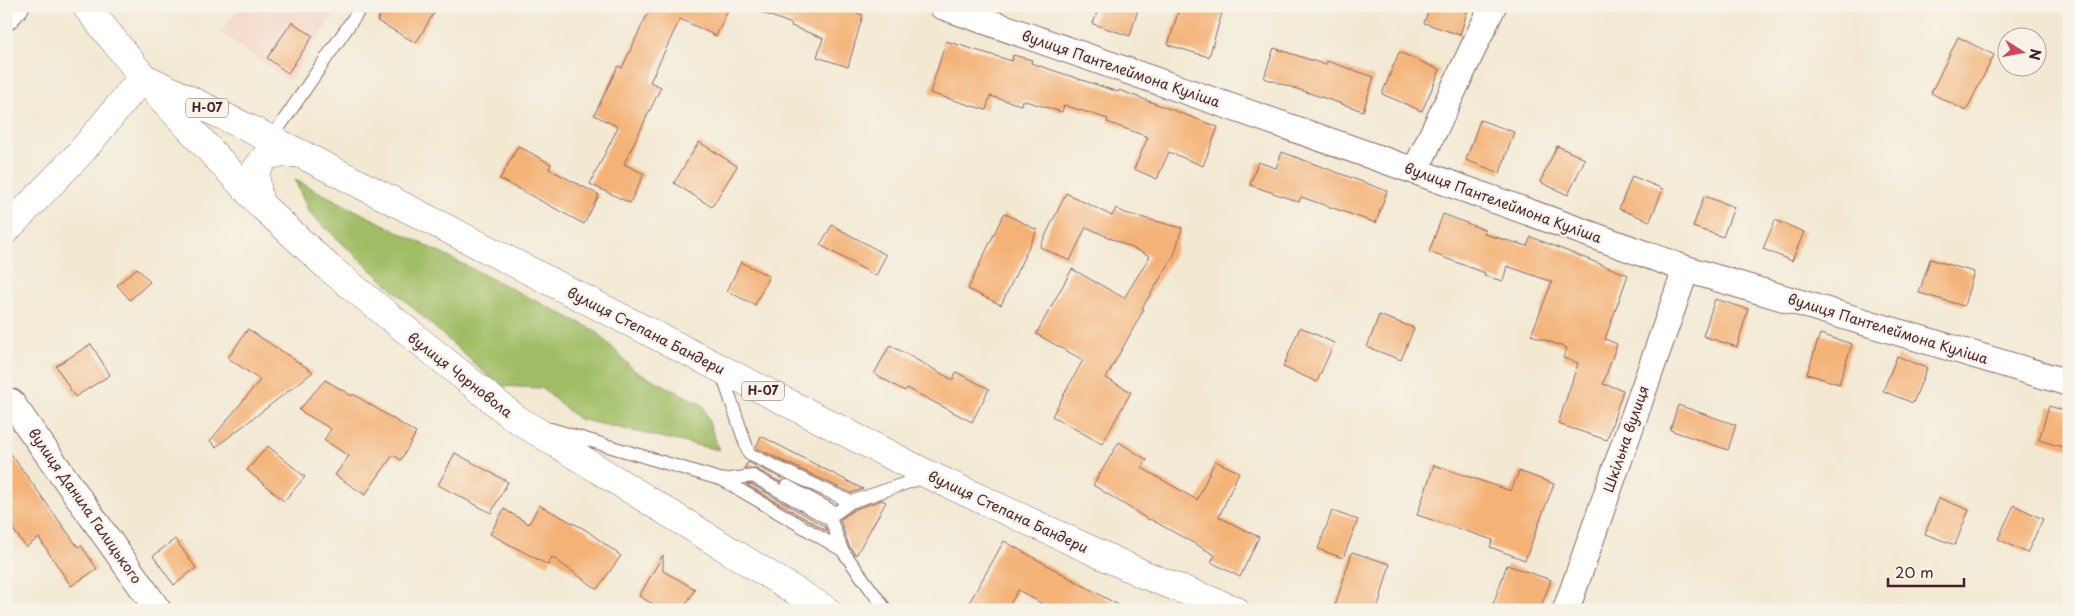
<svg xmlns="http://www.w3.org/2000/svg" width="2075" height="616" viewBox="0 0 2075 616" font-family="'Playpen Sans',sans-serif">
  <rect width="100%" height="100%" fill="#f7f3e8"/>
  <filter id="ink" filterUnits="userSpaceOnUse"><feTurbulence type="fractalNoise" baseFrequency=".02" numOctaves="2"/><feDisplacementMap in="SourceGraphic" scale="10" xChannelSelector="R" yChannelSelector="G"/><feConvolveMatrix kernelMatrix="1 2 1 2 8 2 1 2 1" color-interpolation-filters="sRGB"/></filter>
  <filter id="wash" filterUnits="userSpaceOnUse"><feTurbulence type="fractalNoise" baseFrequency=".0096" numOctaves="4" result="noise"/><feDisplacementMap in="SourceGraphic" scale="20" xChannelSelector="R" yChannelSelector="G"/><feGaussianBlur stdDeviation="1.12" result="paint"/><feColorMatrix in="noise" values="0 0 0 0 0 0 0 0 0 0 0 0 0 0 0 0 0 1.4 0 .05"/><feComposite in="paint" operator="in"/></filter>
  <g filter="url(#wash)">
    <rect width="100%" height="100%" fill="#f3e9d3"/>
    <path fill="#f5d2c2" d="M241,6H340L289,81L220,32Z"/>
    <path fill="#a1be66" stroke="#766e48" d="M295,180L596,331L634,370L703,405L719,450L578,419L542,388L499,386L309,213Z"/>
    <g id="blocks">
      <path fill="#f4b277" d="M385,6H438L416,43L377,21Z
        M651,6H730L716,36L680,19L650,82L661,87L624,164L644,174L630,203L590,184L618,127L594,115L618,66L622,68Z
        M752,6H833L863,15L848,67L817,57L823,38L791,26L792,24L752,9Z
        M1099,6H1139L1130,36L1093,24Z
        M1180,6H1198L1222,13L1209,57L1168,45Z
        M1430,6H1469L1460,35L1424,23Z
        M292,22L313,36L288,73L267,58Z
        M1958,37L1994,55L1966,111L1931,93Z
        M946,41L1012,61L1013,55L1032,60L1031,63L1118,92L1119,90L1218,127L1203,166L1169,152L1157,179L1134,169L1148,137L1107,122L1108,119L1064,105L1062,112L1022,100L1021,105L990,96L986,110L930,93Z
        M1274,48L1326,65L1327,61L1374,77L1363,111L1264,78Z
        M1399,52L1440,70L1422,111L1382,94Z
        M1480,120L1514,132L1500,173L1466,160Z
        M699,142L737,166L712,207L674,183Z
        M518,146L551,164L549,169L599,195L584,224L500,179Z
        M1557,146L1585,159L1568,195L1540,182Z
        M1282,152L1387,191L1376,223L1301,197L1299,202L1250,185L1258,162L1276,168Z
        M1632,176L1663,189L1650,221L1619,209Z
        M1066,193L1112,216L1116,208L1125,213L1182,228L1174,256L1142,308L1144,309L1106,378L1131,392L1102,444L1052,416L1083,360L1036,334L1072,269L1124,298L1150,256L1086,227L1070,261L1040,247Z
        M1704,196L1734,207L1723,237L1693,227Z
        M1004,213L1037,230L1001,305L968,289Z
        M1443,214L1485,230L1484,234L1527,246L1531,237L1628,275L1605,339L1617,344L1603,384L1623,390L1607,440L1558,424L1578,363L1563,358L1567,348L1531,335L1552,282L1507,266L1503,281L1484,276L1485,273L1429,252Z
        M1775,220L1804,232L1792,261L1763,249Z
        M832,225L886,255L876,276L820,245Z
        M1930,259L1974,272L1964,306L1919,293Z
        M741,262L769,276L755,305L727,291Z
        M137,268L150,282L130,300L117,285Z
        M1715,299L1748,309L1737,347L1703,336Z
        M1379,315L1414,328L1401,360L1367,347Z
        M1300,327L1334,343L1317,382L1283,367Z
        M248,329L313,372L216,447L210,441L260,380L228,358Z
        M1820,334L1852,344L1839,384L1807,374Z
        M91,344L110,375L75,397L56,366Z
        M890,345L953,380L956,372L989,389L972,422L907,388L905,391L874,374Z
        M1897,356L1927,368L1913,403L1883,391Z
        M325,380L352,396L353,394L416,433L401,460L393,455L365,495L335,475L349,456L324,440L331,429L299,410Z
        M1678,405L1736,425L1728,450L1670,430Z
        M2049,406L2069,412V449L2039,440Z
        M761,436L863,489L851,493L756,448Z
        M1119,442L1147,460L1142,468L1197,500L1215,461L1239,472L1219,517L1259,537L1240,577L1211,562L1215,555L1150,519L1149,520L1093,485Z
        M268,446L305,477L284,501L247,470Z
        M6,447L78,547L81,545L97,569L71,586L39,538L26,547L6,520Z
        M455,453L508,482L491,513L438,485Z
        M748,462L783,479L780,482L756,469H744Z
        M1434,465L1511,491L1519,471L1554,484L1525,560L1490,547L1493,540L1417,515Z
        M751,484L824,526L827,531L747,485Z
        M1939,498L1969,510L1955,545L1925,534Z
        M882,500L886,502L856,555L849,546L840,520L855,509Z
        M539,505L586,530L621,556L597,589L552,557L548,565L490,534L504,509L529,524Z
        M2014,505L2043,519L2027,553L1998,539Z
        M1332,511L1358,520L1343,558L1318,549Z
        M175,539L196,568L174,585L153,556Z
        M1004,541L1127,610H1053L1018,590L1007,610H965Z
        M1352,552L1390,564L1377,610H1346L1335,606Z
        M663,555V571L695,589L683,610H663L639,596Z
        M1507,565L1551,580L1540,610H1491Z"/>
    </g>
  </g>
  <g filter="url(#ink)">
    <use href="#blocks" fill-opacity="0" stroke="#856666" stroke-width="1"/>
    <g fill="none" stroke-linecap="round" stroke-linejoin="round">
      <g stroke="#856666" stroke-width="14">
        <path id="service" d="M271,139L362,6
          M721,371L749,454L851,502L927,476
          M551,429L723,480L842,550L886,610
          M723,480L753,476L831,520L842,550
          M787,486L836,513L851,502"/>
      </g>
      <g stroke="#856666" stroke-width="28">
        <path id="minor" d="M942,6L1415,171L1686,269L2069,383
          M6,17L16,6
          M1415,171L1493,6
          M6,405L11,402L158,610
          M1566,610L1686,269"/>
      </g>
      <g stroke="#856666" stroke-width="29">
        <path id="secondary" d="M143,78L259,203L328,267L515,418L826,610
          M259,203L255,171L268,154L299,153"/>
      </g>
      <g stroke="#856666" stroke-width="29">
        <path id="primary" d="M86,6L143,77L299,153L929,475L1145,575L1235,610
          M6,230L81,152L143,77"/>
      </g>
      <use href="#service" stroke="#fff" stroke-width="12"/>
      <use href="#minor" stroke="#fff" stroke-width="26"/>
      <use href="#secondary" stroke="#fff" stroke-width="28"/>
      <use href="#primary" stroke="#fff" stroke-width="28"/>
    </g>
  </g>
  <g text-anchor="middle" stroke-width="4.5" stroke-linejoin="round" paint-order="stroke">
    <g fill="#f7f3e8" stroke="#7e5f64" stroke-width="1">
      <rect x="186" y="98.5" width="42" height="19" rx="4"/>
      <rect x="742" y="381.5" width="42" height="19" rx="4"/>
    </g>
    <g font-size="12" font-weight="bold" fill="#4a1f2b">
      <text x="207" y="112">Н-07</text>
      <text x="763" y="395">Н-07</text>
    </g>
    <g font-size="14" fill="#4a1f2b" stroke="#f7f3e8">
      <text transform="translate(1121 69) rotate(19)" y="5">вулиця Пантелеймона Куліша</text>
      <text transform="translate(1503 203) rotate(20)" y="5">вулиця Пантелеймона Куліша</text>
      <text transform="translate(1888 329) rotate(17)" y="5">вулиця Пантелеймона Куліша</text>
      <text transform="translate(646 331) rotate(27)" y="5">вулиця Степана Бандери</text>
      <text transform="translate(460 375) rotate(38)" y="5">вулиця Чорновола</text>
      <text transform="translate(1626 439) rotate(-71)" y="5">Шкільна вулиця</text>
      <text transform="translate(85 506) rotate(55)" y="5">вулиця Данила Галицького</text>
      <text transform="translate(1008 512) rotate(25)" y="5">вулиця Степана Бандери</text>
    </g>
  </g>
  <rect width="2075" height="616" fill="none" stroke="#f7f3e8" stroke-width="25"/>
  <g transform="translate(2022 52) rotate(101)"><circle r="24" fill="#f7f3e8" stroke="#b29e9c"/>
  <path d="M0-4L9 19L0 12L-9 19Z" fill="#d1495b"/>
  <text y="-8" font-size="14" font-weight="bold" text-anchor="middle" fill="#4a1f2b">N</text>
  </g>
  <path d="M1888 578v8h76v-8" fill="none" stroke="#4a1f2b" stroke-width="2.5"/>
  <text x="1895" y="578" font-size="15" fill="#4a1f2b" stroke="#f7f3e8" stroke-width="4" paint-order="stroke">20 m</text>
</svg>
